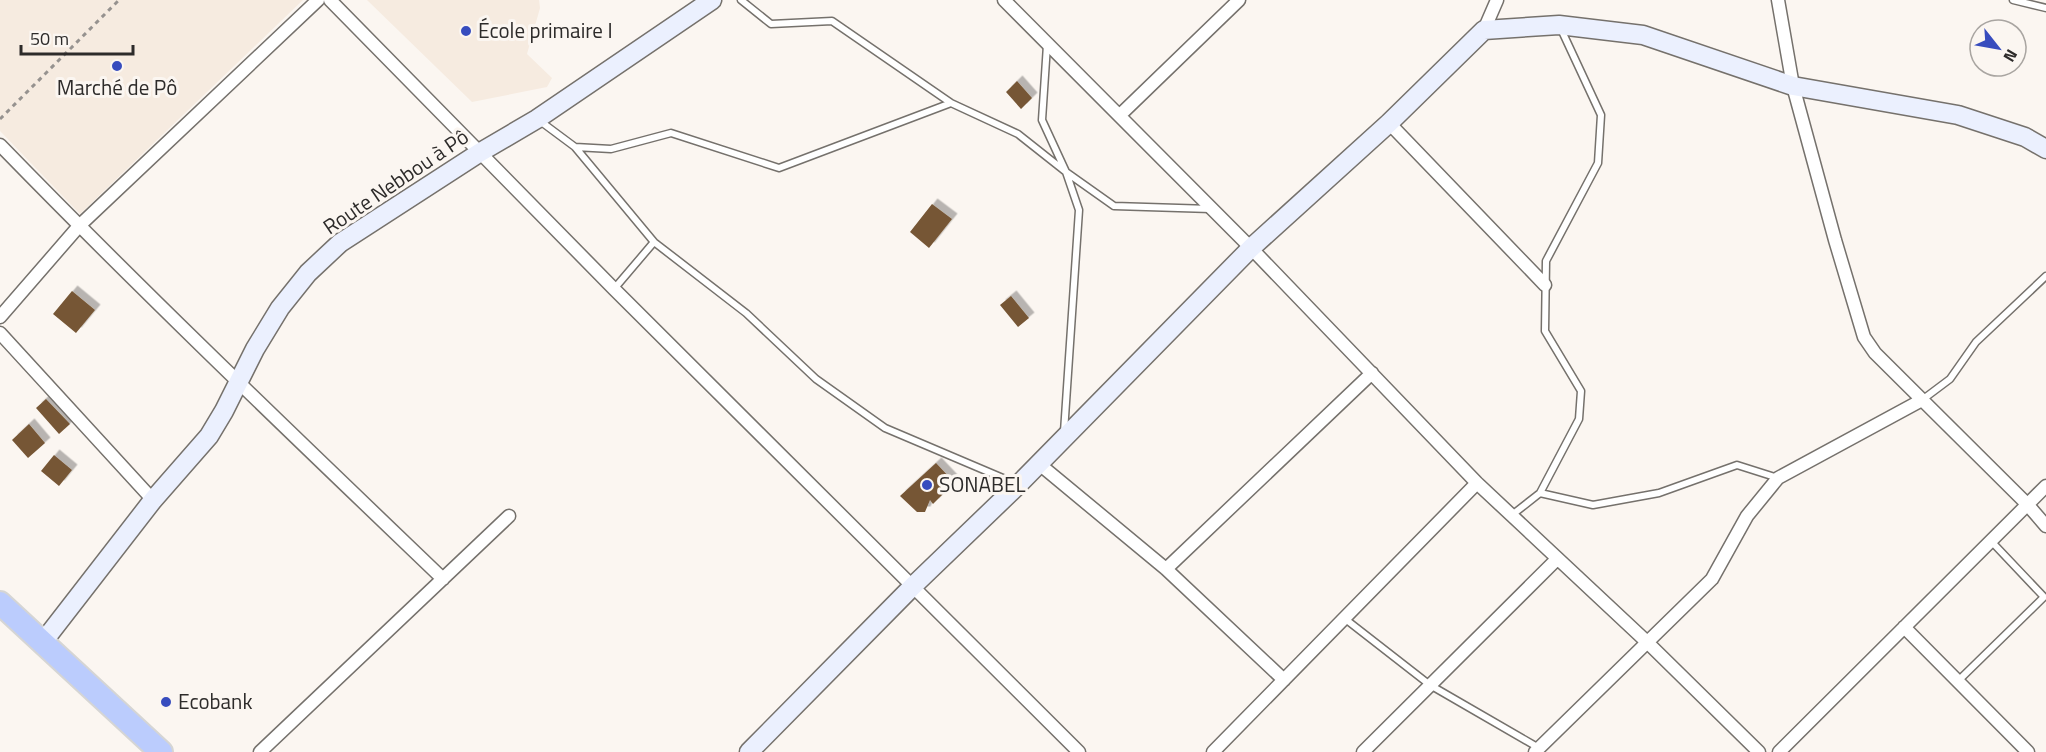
<svg xmlns="http://www.w3.org/2000/svg" width="2046" height="752" viewBox="0 0 2046 752" font-family="'Titillium Web',sans-serif">
  <defs>
    <filter id="shadow"><feDropShadow dx="5.5" dy="-5.5" stdDeviation="0" flood-color="#0004"/></filter>
  </defs>
  <rect width="100%" height="100%" fill="#fbf6f1"/>
  <path fill="#f6ebe0" d="M0,0H303L80,214L0,131Z
    M367,0H539L540,8L527,54L552,78L547,87L472,102Z"/>
  <path fill="#765635" filter="url(#shadow)" d="M1017,81L1032,98L1021,109L1006,92Z
    M932,204L952,219L929,248L910,232Z
    M72,291L95,310L76,333L53,314Z
    M1011,296L1029,318L1018,327L1000,305Z
    M46,399L70,424L59,434L36,408Z
    M29,424L45,443L28,458L12,440Z
    M54,455L72,470L59,486L41,471Z
    M936,463L952,480L946,485L949,488L933,504L930,500L925,512H917L900,496Z"/>
  <g fill="none" stroke-linecap="round" stroke-linejoin="round">
    <g stroke="#75716c" stroke-width="9">
      <path id="lane" d="M741,0L771,24L832,21L951,103
        M2013,0L2046,8
        M1047,45L1042,120L1066,172L1079,210L1064,432
        M540,121L575,147L654,242L614,289
        M575,147L611,149L671,133L779,168L951,103L1018,134L1066,172L1114,206L1211,209
        M654,242L746,313L816,379L885,428L1017,484
        M1922,400L1950,379L1976,342L2046,276
        M1540,493L1593,505L1659,493L1737,465L1778,478
        M1512,515L1540,493L1579,419L1581,391L1545,331L1546,261L1598,163L1601,115L1561,29
        M1344,618L1430,685L1539,748
        M1958,681L2044,597L1991,541"/>
    </g>
    <g stroke="#75716c" stroke-width="15">
      <path id="street" d="M330,0L614,289L1079,752
        M1004,0L1251,248L1477,483L1648,643L1759,752
        M1778,0L1793,86L1835,240L1864,337L1875,353L2027,504L2046,526
        M1484,30L1497,0
        M1120,115L1239,0
        M1389,123L1545,285
        M0,145C144,293 294,436 443,579
        M0,317L79,226L318,0
        M0,333L153,500
        M1038,463L1166,569L1284,680
        M1166,569L1372,373
        M1904,627L2028,752
        M260,752L509,516
        M1213,752L1477,483
        M1363,752L1557,559
        M1535,752L1712,579L1747,516L1778,478L1922,400
        M1779,752L2046,486"/>
    </g>
    <g stroke="#75716c" stroke-width="21">
      <path id="secondary" d="M43,642L153,500L209,436L224,411L255,349L280,308L308,273L340,243L479,153L537,119L712,0
        M749,752L913,586L1018,485L1251,248L1389,123L1484,30L1559,25L1643,35L1793,86L1958,115L2025,137L2046,149"/>
    </g>
    <g stroke="#d5d5d4" stroke-width="26">
      <path id="highway" d="M0,603L161,752"/>
    </g>
    <path stroke="#96928f" stroke-width="3" stroke-dasharray="4.5 4.5" stroke-linecap="butt" d="M0,119L119,0"/>
    <use href="#lane" stroke="#fff" stroke-width="6"/>
    <use href="#street" stroke="#fff" stroke-width="12"/>
    <use href="#secondary" stroke="#ebf0fe" stroke-width="18"/>
    <use href="#highway" stroke="#bbccfd" stroke-width="22"/>
  </g>
  <g fill="#374cbe" stroke="#fbf6f1" stroke-width="2">
    <circle cx="466" cy="31" r="6"/>
    <circle cx="117" cy="66" r="6"/>
    <circle cx="927" cy="485" r="6"/>
    <circle cx="166" cy="702" r="6"/>
  </g>
  <g text-anchor="middle" stroke-width="6" stroke-linejoin="round" paint-order="stroke">
    <g font-size="21" fill="#2d2b2a" stroke="#fbf6f1" text-anchor="start">
      <text x="478" y="38">École primaire I</text>
      <text x="117" y="95" text-anchor="middle">Marché de Pô</text>
      <text x="939" y="492">SONABEL</text>
      <text x="178" y="709">Ecobank</text>
    </g>
    <g font-size="21" fill="#2d2b2a" stroke="#fbf6f1">
      <text transform="translate(396 182) rotate(-34)" y="7">Route Nebbou à Pô</text>
    </g>
  </g>
  <g transform="translate(1998 48) rotate(121)"><circle r="28" fill="#fbf6f1" stroke="#a9a5a1" stroke-width="1.5"/>
  <path d="M0-4.5L10 22L0 15L-10 22Z" fill="#374cbe"/>
  <text y="-9" font-size="16" font-weight="bold" text-anchor="middle" fill="#2d2b2a">N</text>
  </g>
  <path d="M21 45v9h112v-9" fill="none" stroke="#2d2b2a" stroke-width="3"/>
  <text x="30" y="45" font-size="18" fill="#2d2b2a" stroke="#fbf6f1" stroke-width="4.5" paint-order="stroke">50 m</text>
</svg>
